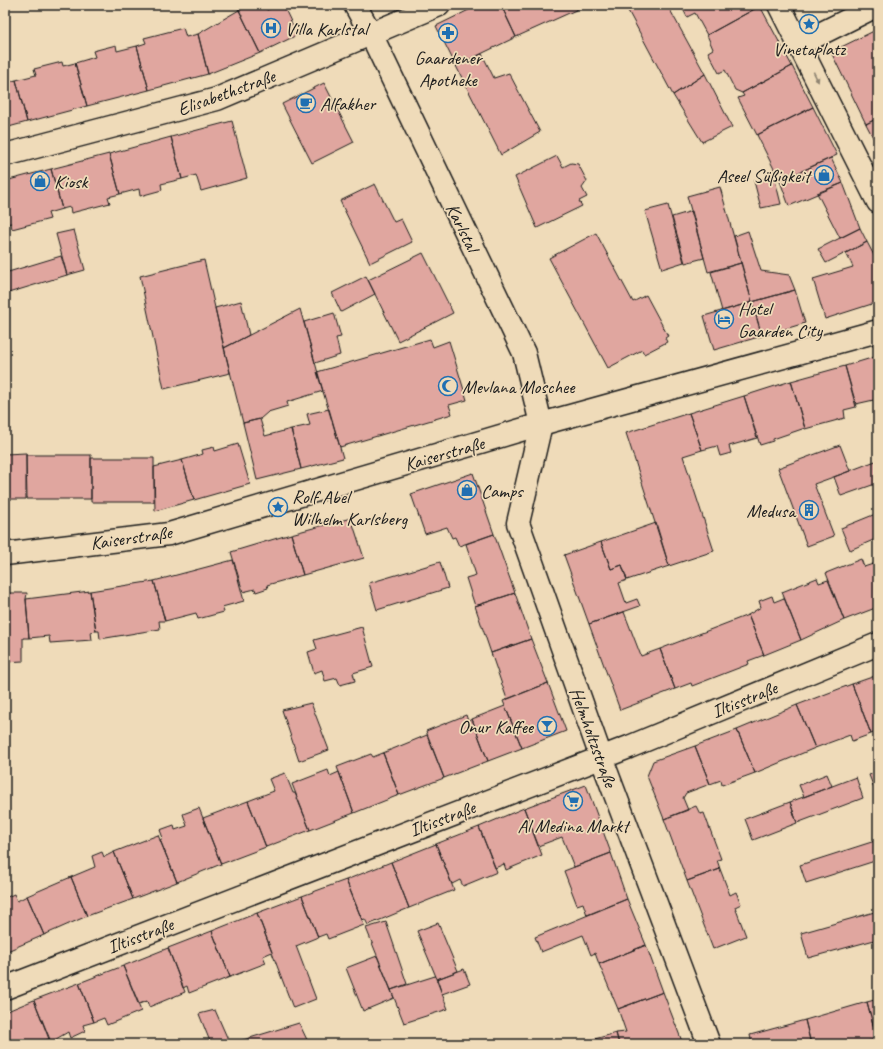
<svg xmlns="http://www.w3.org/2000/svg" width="883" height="1049" viewBox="0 0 883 1049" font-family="Caveat,sans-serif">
  <rect width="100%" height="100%" fill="#efdbb9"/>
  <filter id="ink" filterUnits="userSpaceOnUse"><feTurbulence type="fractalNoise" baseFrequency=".025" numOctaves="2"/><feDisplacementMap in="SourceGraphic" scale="8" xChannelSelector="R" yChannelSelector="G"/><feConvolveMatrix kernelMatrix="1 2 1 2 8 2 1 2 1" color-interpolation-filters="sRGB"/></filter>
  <g filter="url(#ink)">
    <path fill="#e0a69f" stroke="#1c1c1c" d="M236,5H249L239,10Z
      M249,5H265L267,10L278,5H283L296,32L295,36L260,53L239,10Z
      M479,5H501L516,37L456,66L436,26Z
      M501,5H587L516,37Z
      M625,5H670L669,8L705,74L673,95Z
      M681,5H759L760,6L707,35L695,13L687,17Z
      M760,6L792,66L742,93L735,90L725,70L719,73L708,52L713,49L707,35Z
      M239,10L260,53L208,74L198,34Z
      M183,28L186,37L198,34L208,74L149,90L137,46L146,43L144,38Z
      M878,29V118L866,124L831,52Z
      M116,45L117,51L137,46L149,90L87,106L75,63L95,57L93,51Z
      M482,54L494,78L509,73L540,132L501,155L456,66Z
      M62,62L63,66L75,63L87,106L27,122L16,80L36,75L34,69Z
      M792,66L813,107L757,135L738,98L744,96L742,93Z
      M705,74L732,127L702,142L673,95Z
      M16,80L27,122L5,128V83Z
      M324,83L354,142L312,163L282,104Z
      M813,107L837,155L780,181L757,135Z
      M878,118V147L866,124Z
      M232,121L247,178L201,191L196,175L182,179L171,137Z
      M171,137L182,179L161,184L162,190L140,196L139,189L120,194L109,154Z
      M109,154L120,194L108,197L110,203L71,213L70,207L62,209L51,169Z
      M557,156L563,167L571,163L578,164L587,181L582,188L587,197L579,201L582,206L537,228L515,177Z
      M831,158L843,183L789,206L780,181Z
      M51,169L62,209L48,213L50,219L12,229L11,223L5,224V181Z
      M774,176L781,204L761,208L754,181Z
      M843,183L860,228L840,238L817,193Z
      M375,184L394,222L401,219L412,242L370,263L340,201Z
      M720,187L741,263L708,272L687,196Z
      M668,205L684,262L662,269L645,211Z
      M692,211L704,258L685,263L672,217Z
      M860,228L867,242L826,263L818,249Z
      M74,230L85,270L67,275L56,234Z
      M748,231L761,271L789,275L795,290L752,302L734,236Z
      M596,233L633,302L646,295L668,336L665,338L667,342L644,354L642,350L608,368L549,258Z
      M867,242L878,263V302L825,319L813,279L853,267L846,253Z
      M423,253L453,313L398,341L368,280Z
      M61,256L67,275L5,294V273Z
      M204,260L230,373L164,389L140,276Z
      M741,263L752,302L722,311L711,272Z
      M366,276L375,294L341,312L332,293Z
      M795,290L805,323L762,336L752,302Z
      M241,301L249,335L224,348L215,308Z
      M752,302L762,336L714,350L704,316Z
      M300,309L323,391L287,402L288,406L268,412L260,419L243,423L224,348Z
      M334,313L341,337L336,338L340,355L315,363L304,322Z
      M430,339L433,347L449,341L467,400L449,405L452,414L340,447L317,372Z
      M878,356V399L856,404L845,366Z
      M845,366L856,407L844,410L845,418L805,429L791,381Z
      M791,381L805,428L773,439V441L760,445L744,396Z
      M744,396L757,438L729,446L731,453L720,456L717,446L702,450L689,413Z
      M329,409L343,458L301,469L291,429L310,425L307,414Z
      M689,413L702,450L683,456L714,551L669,566L626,433Z
      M260,419L265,436L291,429L301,469L257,480L243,423Z
      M238,444L250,484L194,500L182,460L203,454L202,450L214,447L215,451Z
      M840,445L850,471L814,484L834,536L807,546L778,468Z
      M26,453V499H5V454Z
      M26,455H91V499H27Z
      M91,458H154V502H91Z
      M182,460L194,500L155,511L154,467Z
      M878,460V483L841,496L834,477Z
      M473,473L494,534L459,546L455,537L452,538L447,527L425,534L411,494Z
      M878,513V538L850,550L841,528Z
      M351,518L364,558L303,575L291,534Z
      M656,523L669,566L627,580L622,565L611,569L601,542Z
      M291,534L303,575L267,585L268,588L256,592L255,589L243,592L231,552Z
      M494,534L515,593L475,606L466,578L476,575L466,544Z
      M601,542L611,569L622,565L627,580L619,583L626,603L637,599L640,606L589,624L564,555Z
      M861,559L864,567L873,564L878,576V607L844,620L826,573Z
      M233,560L244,601L222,607L224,612L198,619L196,613L165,621L154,581Z
      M440,562L448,588L377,610L369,583Z
      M878,562V576L873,564Z
      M817,578L819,583L828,580L844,620L801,640L782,592Z
      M154,581L165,621H159L160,629L100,639L99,631H96L90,591Z
      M90,591L96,631L91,632L92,640L50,643L49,636L29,638L26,599Z
      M5,593H27L26,599L29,638H23V661L5,662Z
      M515,593L531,639L491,653L475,606Z
      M772,596L774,602L784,598L801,640L764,655L748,615L761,607L759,601Z
      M624,612L641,656L660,649L675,689L620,710L589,624Z
      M748,615L764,655L748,661L749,664L692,686L691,683L675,689L660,649Z
      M362,627L373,667L353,673L355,681L340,685L337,678L325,681L322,670L314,673L308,652L317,649L314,640Z
      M531,639L548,683L507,699L491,653Z
      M878,675V731L871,734L852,684Z
      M548,683L566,731L522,748L503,701Z
      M852,684L871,734L852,741L850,735L815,748L797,705Z
      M311,703L329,750L299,761L282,710Z
      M797,705L815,748L755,773L737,730Z
      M505,706L522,748L488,761L472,719Z
      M466,715L468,721L472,719L488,761L444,778L426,731Z
      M737,730L755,773L722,785L721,780L710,784L695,746Z
      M427,735L444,778L399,795L383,753Z
      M695,746L710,784L686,793L683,798L688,810L664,819L647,776L653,761Z
      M383,753L399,795L354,813L337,767L371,754L373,757Z
      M328,770L330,776L339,772L354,813L310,830L292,784Z
      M878,772V798L869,775Z
      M285,773L293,793H295L310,830L266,847L248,801L274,791L269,779Z
      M827,774L832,786L804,797L799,785Z
      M856,777L863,798L797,823L790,802Z
      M586,785L611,853L574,867L562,837L538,846L524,808Z
      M248,801L266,847L221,864L203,818Z
      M790,802L797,823L753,840L745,819Z
      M696,806L700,814L704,813L721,859L717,860L720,869L687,881L664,819Z
      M199,808L221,864L177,882L160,840L163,838L160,830L174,825L175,830L187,826L183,814Z
      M524,808L542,855L506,870L504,864L495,868L479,827Z
      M479,827L497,872L463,886L460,880L452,884L436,844Z
      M158,835L177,882L133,899L114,852Z
      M878,840V860L806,883L800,865Z
      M436,844L454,890L409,908L391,862Z
      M102,852L104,857L114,852L133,899L87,916L71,877L95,867L92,856Z
      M611,853L627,899L587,915L583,903L577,905L564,871Z
      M391,862L409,908L368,925L365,919L362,920L346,880Z
      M720,869L730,895L736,892L741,904L735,907L746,936L713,949L687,881Z
      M71,877L87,916L44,935L27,896Z
      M346,880L364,925L328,939L326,934L318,937L302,896Z
      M14,894L17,901L27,896L44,935L5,952V898Z
      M302,896L318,937L296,946L316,999L293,1008L257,913Z
      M627,899L646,945L599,964L595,953L591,955L583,935L541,952L535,937Z
      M878,911V939L808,958L801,933Z
      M257,913L272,952L263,956L266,963L230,977L212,931Z
      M386,922L407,984L391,990L366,928Z
      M438,923L458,971L437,979L417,931Z
      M212,931L230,977L189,993L187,986L183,988L168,948Z
      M646,945L663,992L618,1009L599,964Z
      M168,948L185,992L149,1007L147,1001L139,1004L123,966Z
      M377,956L394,998L363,1011L346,968Z
      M123,966L141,1011L107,1025L104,1018L94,1022L79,983Z
      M464,969L470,984L442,994L437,979Z
      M435,976L448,1009L404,1023L391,990Z
      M79,983L94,1022L83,1025L85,1031L70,1038L68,1032L51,1042L34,1000Z
      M663,992L683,1044H619L616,1033L626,1032L618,1009Z
      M878,999V1039H877L867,1002Z
      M34,1000L49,1039L46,1040L47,1044H5V1012Z
      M867,1002L877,1039L859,1044H811L805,1020Z
      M215,1010L230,1044L299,1023L309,1044H211L199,1014Z
      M805,1020L811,1044H752L750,1035Z
      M616,1033L619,1044H577Z"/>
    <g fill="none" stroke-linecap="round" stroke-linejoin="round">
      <g stroke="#1c1c1c" stroke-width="25">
        <path id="street" d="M779,5L878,202
          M800,44L878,5
          M5,155L217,99L439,5
          M5,554L169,534L541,424L878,331
          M5,988L629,747L878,644"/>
      </g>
      <g stroke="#1c1c1c" stroke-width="25">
        <path id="secondary" d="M355,5L371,34L524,353L541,424L518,523L601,757L709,1044"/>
      </g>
      <use href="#street" stroke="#efdbb9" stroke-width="22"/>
      <use href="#secondary" stroke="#efdbb9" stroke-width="22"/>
    </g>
    <defs><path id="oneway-solid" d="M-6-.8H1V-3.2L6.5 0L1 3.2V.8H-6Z"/></defs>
    <use fill="#908572" href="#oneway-solid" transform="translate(816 77) rotate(64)"/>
  </g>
  <defs>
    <g id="sight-ring" transform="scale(1)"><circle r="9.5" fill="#efdbb9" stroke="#1f6fb2" stroke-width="1.5"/><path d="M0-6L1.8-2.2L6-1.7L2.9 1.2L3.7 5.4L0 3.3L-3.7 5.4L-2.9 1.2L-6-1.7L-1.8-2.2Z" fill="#1f6fb2"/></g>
    <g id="hospital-ring" transform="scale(1)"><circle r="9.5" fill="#efdbb9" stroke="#1f6fb2" stroke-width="1.5"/><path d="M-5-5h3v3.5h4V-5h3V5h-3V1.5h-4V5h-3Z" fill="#1f6fb2"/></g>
    <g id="pharmacy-ring" transform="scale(1)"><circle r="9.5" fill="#efdbb9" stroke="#1f6fb2" stroke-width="1.5"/><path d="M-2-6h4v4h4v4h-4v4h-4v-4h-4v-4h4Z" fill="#1f6fb2"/></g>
    <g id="cafe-ring" transform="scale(1)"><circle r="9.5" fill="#efdbb9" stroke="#1f6fb2" stroke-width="1.5"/><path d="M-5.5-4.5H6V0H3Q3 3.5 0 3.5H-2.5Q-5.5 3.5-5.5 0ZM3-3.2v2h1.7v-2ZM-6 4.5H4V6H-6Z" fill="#1f6fb2"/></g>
    <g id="shop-ring" transform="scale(1)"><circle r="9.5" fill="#efdbb9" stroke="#1f6fb2" stroke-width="1.5"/><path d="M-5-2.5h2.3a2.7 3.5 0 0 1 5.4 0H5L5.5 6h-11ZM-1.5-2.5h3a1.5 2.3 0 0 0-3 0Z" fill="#1f6fb2"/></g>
    <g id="hotel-ring" transform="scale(1)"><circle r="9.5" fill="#efdbb9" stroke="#1f6fb2" stroke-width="1.5"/><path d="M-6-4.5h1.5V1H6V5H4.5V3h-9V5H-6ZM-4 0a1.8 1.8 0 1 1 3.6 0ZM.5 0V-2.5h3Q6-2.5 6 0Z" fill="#1f6fb2"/></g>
    <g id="mosque-ring" transform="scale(1)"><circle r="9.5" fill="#efdbb9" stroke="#1f6fb2" stroke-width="1.5"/><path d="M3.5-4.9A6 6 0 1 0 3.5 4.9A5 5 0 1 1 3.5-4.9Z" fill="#1f6fb2"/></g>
    <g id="building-ring" transform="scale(1)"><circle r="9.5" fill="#efdbb9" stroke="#1f6fb2" stroke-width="1.5"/><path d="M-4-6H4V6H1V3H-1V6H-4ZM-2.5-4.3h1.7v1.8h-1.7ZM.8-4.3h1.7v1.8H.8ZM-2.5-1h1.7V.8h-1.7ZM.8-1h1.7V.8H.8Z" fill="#1f6fb2"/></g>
    <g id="bar-ring" transform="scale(1)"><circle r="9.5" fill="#efdbb9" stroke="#1f6fb2" stroke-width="1.5"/><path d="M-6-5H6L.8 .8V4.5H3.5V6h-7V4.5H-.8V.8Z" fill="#1f6fb2"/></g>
    <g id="supermarket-ring" transform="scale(1)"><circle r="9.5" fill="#efdbb9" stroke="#1f6fb2" stroke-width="1.5"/><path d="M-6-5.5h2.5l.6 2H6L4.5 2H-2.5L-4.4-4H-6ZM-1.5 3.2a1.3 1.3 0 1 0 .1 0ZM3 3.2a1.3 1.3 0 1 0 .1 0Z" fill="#1f6fb2"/></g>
  </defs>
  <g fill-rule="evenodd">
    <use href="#sight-ring" x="809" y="24"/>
    <use href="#hospital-ring" x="271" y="28"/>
    <use href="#pharmacy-ring" x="448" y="33"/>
    <use href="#cafe-ring" x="306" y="103"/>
    <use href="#shop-ring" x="824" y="175"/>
    <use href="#shop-ring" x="40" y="181"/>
    <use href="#hotel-ring" x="724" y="319"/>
    <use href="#mosque-ring" x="448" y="386"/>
    <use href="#shop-ring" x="467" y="490"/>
    <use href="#sight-ring" x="278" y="507"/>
    <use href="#building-ring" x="809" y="510"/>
    <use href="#bar-ring" x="547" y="726"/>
    <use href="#supermarket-ring" x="573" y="801"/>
  </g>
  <g text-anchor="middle" stroke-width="3.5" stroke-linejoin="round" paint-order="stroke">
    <g font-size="19" fill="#1c1c1c" stroke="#efdbb9" text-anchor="start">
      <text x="285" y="35">Villa Karlstal</text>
      <text x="809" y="55" text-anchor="middle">Vinetaplatz</text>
      <text x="448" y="64" text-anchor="middle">Gaardener<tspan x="448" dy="22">Apotheke</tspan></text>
      <text x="320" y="110">Alfakher</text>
      <text x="810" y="182" text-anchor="end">Aseel Süßigkeit</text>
      <text x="54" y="188">Kiosk</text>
      <text x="738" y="315">Hotel<tspan x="738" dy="22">Gaarden City</tspan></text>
      <text x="462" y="393">Mevlana Moschee</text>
      <text x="481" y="497">Camps</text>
      <text x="292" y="503">Rolf Abel<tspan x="292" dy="22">Wilhelm Karlsberg</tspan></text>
      <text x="795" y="517" text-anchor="end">Medusa</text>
      <text x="533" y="733" text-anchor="end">Onur Kaffee</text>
      <text x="573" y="832" text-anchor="middle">Al Medina Markt</text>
    </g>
    <g font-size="19" fill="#1c1c1c" stroke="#efdbb9">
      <text transform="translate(226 92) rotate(-20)" y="7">Elisabethstraße</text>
      <text transform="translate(463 227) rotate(64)" y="7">Karlstal</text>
      <text transform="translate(444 453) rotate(-16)" y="7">Kaiserstraße</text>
      <text transform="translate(131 537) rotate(-8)" y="7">Kaiserstraße</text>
      <text transform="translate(744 699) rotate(-22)" y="7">Iltisstraße</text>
      <text transform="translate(594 737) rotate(70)" y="7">Helmholtzstraße</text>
      <text transform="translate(442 818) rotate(-21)" y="7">Iltisstraße</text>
      <text transform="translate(140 935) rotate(-21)" y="7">Iltisstraße</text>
    </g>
  </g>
  <rect width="883" height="1049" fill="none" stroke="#efdbb9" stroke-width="20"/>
  <rect x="10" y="10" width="863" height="1029" fill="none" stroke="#1c1c1c" stroke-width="1.5" filter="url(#ink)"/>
</svg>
